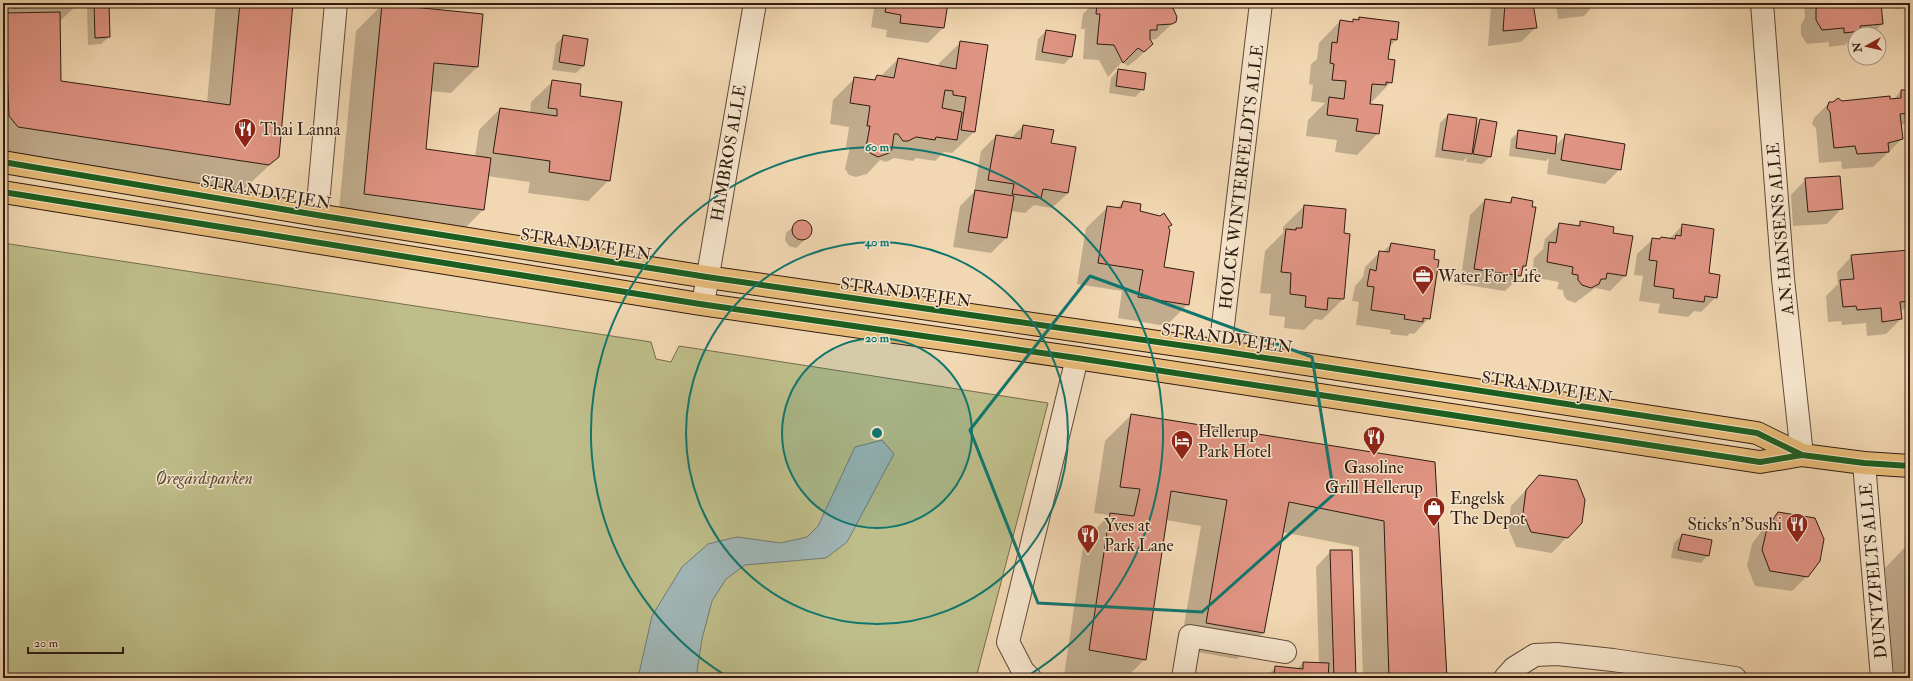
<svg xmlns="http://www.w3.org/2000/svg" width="1913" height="681" viewBox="0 0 1913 681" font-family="'IM FELL Double Pica',serif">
  <rect width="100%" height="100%" fill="#f2d8b2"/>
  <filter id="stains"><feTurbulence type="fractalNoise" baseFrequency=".005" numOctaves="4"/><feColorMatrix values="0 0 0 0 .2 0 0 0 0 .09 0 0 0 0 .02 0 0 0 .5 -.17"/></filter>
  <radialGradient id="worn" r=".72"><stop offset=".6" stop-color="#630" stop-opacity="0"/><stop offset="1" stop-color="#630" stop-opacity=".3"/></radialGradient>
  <path fill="#bebe8a" stroke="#766c4e" d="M3,243L651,342L656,359L671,362L679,346L1048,403L976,678H3Z"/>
  <path fill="#a0b7b8" stroke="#737975" d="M882,440L894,454L847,542L826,558L745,565L726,579L712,601L702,639L696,678H638L652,616L682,567L708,544L724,540L737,537L781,543L807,537L818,526L855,447Z"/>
  <path fill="#0003" d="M3,3H76V6L59,22L60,82L207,103L216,3H292L278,157L242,191L3,154Z
    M90,3H108L109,37L101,44L88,45L87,6Z
    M869,3H947L943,28L928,43L886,37L887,30L871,27L874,9L868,8Z
    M1093,3H1159L1158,6L1175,21L1156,39L1149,40L1152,44L1137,59L1128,66L1122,62L1108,77L1099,60L1083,59L1085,29H1081L1083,14Z
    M1494,3H1532L1536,27L1521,42L1488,46L1491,6Z
    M1556,3H1613L1608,4L1605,6L1592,7L1584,16L1558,19Z
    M1804,3H1880L1882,24L1872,34H1855V40H1850L1845,45L1829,47V42L1807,44L1801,35V25L1805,17Z
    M1895,3H1910V7L1895,9Z
    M382,5L477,67L451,93L430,91L425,150L475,157L479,130L500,109L530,113L531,102L553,81L579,97L609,180L588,201L528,193L530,182L487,176L483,210L457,236L338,220L356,31Z
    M1359,18L1396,40L1389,47L1387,60L1391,82L1369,105L1378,133L1357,155L1335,152L1337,140L1306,136L1308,120L1325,103L1311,101L1313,85L1309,84L1311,64L1317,59L1319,43L1340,21L1351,23Z
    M1910,26V41L1908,42L1907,29Z
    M1046,31L1071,57L1064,64L1035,60L1038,39Z
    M564,36L583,66L576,73L552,70L556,44Z
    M961,42L974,132L952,153L944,152L935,161L916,158L913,161L894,158L886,162L880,160L867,174L856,177L849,175L845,169L850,147H846L849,127L830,124L833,100L855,78L872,81L877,76L880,77L898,59L939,67V63Z
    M1118,70L1143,89L1135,97L1109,93L1111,78Z
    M1901,91H1910V119L1900,127L1902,139L1873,167L1842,169L1841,161L1819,163L1816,128L1812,124L1814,118L1829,103L1893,100Z
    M1448,115L1475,126L1480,120L1495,123L1490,157L1482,164L1466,162L1467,157L1463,161L1435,157L1440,123Z
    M1023,126L1050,144L1068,193L1052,208L1034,205L1025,213L1010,211L1006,238L991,253L953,247L960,206L974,192L981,151L996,136L1011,138Z
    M1518,132L1555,146L1566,135L1620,169L1605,184L1547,174L1549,158L1546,161L1509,156L1511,139Z
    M1806,179L1842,208L1827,224L1793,226L1791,195Z
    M1512,198L1526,266L1521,270L1520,276L1505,291L1460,284L1470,215L1485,200L1507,204Z
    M1123,202L1139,212L1171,225L1167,228L1162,268L1188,304L1166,326L1118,318L1122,291L1077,284L1086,228L1108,207L1117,208Z
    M1304,206L1343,234V299L1322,320L1315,319L1304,330L1284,328L1285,317L1269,315L1271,294L1260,293L1265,251L1283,233V227Z
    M800,221L807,222L812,228L810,235L796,248L789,246L785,240L786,233Z
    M1581,222L1612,234L1626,275L1610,291L1595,288L1575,303L1567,300L1564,296L1563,290L1557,289L1559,282L1532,277L1534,258L1543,249L1545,239L1560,224L1577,226Z
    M1683,225L1708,274L1716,297L1701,312L1694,311L1688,317L1658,313L1660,304L1639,301L1643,276L1634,275L1637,254L1653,239H1669Z
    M1391,244L1429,318L1414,334L1410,333L1407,336L1390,334L1391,330L1356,325L1359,302L1352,301L1355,286L1363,277L1365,267L1380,252H1383Z
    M1852,256L1908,260L1910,258V345H1908L1905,308L1900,312L1901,319L1886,334L1867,336L1866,323L1842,325L1841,321L1828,322L1826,296L1838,284L1837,272Z
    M1131,415L1434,463L1446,678H1363L1359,547L1282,532L1263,633L1237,659L1180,649L1201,526L1166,520L1145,659L1126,678H1077L1064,676L1084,540L1110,515L1094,513L1105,441Z
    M1539,476L1567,537L1552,553L1516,547L1508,528L1511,506Z
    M1779,513L1807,576L1792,591L1755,586L1747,566L1752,544L1763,529Z
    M1682,535L1708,555L1701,563L1671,558L1674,543Z
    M1910,542V678H1894L1893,663L1888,659L1887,648L1891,643L1885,568Z
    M1331,551L1355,678H1264L1276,667L1297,669L1303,663L1319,664L1316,567Z"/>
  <path fill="#e09483" stroke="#2f1b11" d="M13,3H77V6L13,8Z
    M94,3H109L110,37L95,38Z
    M240,3H293L279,157L269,165L18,127L9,116L5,13L60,12L61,81L230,105Z
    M887,3H948L944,28L900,23L901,15L885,12Z
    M1097,3H1160L1159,5L1173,8L1177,17L1176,22L1172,24L1157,25V30H1150V39L1153,44L1144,52L1138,48L1123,63L1114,45L1097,44L1100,14H1096Z
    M1505,3H1533L1537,28L1503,31Z
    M1819,3H1881L1883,24L1860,26L1861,31L1844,33V28L1822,30L1816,20V9Z
    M382,4L483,14L478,67L434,63L426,149L491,158L484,210L364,194Z
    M1359,17L1399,22L1397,40L1391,39L1388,59L1395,60L1392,83L1386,82V85L1372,84L1370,104L1383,105L1379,134L1356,131L1358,119L1327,115L1329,97L1344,99L1346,81L1332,80L1334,64L1330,63L1332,42L1337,43L1340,20L1353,22V19L1359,20Z
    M1046,30L1076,35L1072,57L1042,52Z
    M563,35L588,39L584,66L559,62Z
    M960,41L988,45L975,132L961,130L966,97L953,95V91L945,90L942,108L962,112L957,140L936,137L935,140L916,137L908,141H903L898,134H894L892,149L889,153L878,157L870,153L866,147L870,126H867L870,106L850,103L854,77L875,80L877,75L894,78L898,58L956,69Z
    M1118,69L1146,73L1144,90L1116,86Z
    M552,80L581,84L580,96L622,102L610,181L549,172L550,161L493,153L500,108L557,116V109L548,108Z
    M1901,90H1910V113L1900,114L1903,139L1888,143L1889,152L1857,154L1855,146L1834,148L1830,112L1827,108L1829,102H1833L1838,98L1842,101L1890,96V99L1901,98Z
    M1448,114L1477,118L1472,154L1442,150Z
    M1480,119L1497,122L1491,157L1473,154Z
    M1023,125L1054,130L1051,143L1076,147L1068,193L1043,189L1041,198L1012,194L1014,184L988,180L996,135L1021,139Z
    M1518,130L1557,136L1555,154L1516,148Z
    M1565,134L1625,144L1621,170L1561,160Z
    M1840,176L1843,209L1808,212L1805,178Z
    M975,190L1014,196L1007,238L968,232Z
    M1512,197L1533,201L1532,207H1536L1526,266H1523L1521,276L1474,269L1485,199L1511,203Z
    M1123,201L1141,204L1140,211L1160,216L1164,213L1172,225L1168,227L1170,230L1164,267L1194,272L1189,305L1138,297L1143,270L1098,263L1107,206L1121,208Z
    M1304,205L1346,209L1344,233L1350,234L1344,299L1328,298L1327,310L1305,307L1306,296L1290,294L1291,273L1281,272L1286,229L1296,230V228H1302Z
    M792 230a10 10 0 1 1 20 0a10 10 0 1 1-20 0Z
    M1580,221L1614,227L1613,233L1633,236L1626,276L1607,273L1606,279H1601L1599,284L1591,288L1582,285L1578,280V275L1572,274L1573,267L1547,262L1549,242L1556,243L1559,223L1580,226Z
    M1682,224L1714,229L1709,273L1720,275L1717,298L1705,296L1704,302L1673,298L1674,289L1654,286L1657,261L1649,260L1652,238L1660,239L1661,237L1675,239L1676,235L1681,236Z
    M1391,243L1435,250L1434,259L1439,260L1430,319L1423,318V322L1404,319L1405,315L1371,310L1374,287L1367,286L1370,269L1376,271L1379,251L1389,252Z
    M1909,250L1910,301L1900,302L1902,319L1882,322L1881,308L1857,310L1856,306L1843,307L1840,280L1854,279L1851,255Z
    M1131,414L1435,462L1447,678H1389L1384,521L1289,502L1264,633L1206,623L1227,500L1171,491L1146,660L1089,650L1110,513L1134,516L1140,489L1120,487Z
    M1539,475L1577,480L1585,500L1582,523L1568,538L1531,532L1523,513L1526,490Z
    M1778,512L1815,518L1824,539L1820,561L1808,577L1770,571L1762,550L1767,528Z
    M1682,534L1712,540L1709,556L1678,550Z
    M1330,550H1352L1356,678H1334Z
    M1303,662L1329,663L1328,678H1274L1275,666L1303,669Z"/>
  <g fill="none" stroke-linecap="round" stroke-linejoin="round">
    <g stroke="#604a39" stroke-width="24">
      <path id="minor" d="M1762,3L1783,279L1802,455
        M317,215L336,3
        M703,304L755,3
        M1220,351L1261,3
        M1864,463L1882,678
        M1030,678L1023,671L1008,642L1077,358
        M1183,678L1190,636L1285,652
        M1505,678L1514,668L1535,655L1557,654L1613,660L1735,678"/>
    </g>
    <g stroke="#2f1b11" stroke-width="24">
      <path id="major" d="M3,162L317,215L707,277L1220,351L1757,433L1802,455
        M3,192L700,304L1077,358L1760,462L1802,455L1864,463L1910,466"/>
    </g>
    <use href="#minor" stroke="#f7e6cd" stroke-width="22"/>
    <use href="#major" stroke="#e9bc79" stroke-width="22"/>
    <g stroke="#f7e6cd" stroke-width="8">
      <path id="cycleway" d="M3,162L317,215L707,277L1220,351L1757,433L1802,455
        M3,192L700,304L1077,358L1760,462L1802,455L1864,463L1910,466"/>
    </g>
    <use href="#cycleway" stroke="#1b5e20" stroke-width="6"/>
  </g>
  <path fill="none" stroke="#0f766e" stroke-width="3" stroke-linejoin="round" d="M1090,276L1312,357L1334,494L1202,612L1038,603L970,430Z"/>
  <circle cx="877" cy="433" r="95" fill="#0f766e" fill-opacity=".12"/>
  <g fill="none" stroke="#0f766e" stroke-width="2">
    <circle cx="877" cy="433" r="95"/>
    <circle cx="877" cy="433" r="191"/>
    <path d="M728 677A286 286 0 1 1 1026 677"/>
  </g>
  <defs>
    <g id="restaurant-pin" transform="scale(1.15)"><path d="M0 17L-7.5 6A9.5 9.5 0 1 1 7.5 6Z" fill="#8f2418" stroke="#f7e6cd"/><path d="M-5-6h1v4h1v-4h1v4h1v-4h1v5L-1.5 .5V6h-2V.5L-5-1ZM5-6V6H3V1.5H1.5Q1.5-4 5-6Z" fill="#fff"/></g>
    <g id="office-pin" transform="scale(1.15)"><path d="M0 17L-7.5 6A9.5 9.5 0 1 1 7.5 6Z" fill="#8f2418" stroke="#f7e6cd"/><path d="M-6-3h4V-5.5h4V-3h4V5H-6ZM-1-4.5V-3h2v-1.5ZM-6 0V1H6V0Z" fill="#fff"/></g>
    <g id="hotel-pin" transform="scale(1.15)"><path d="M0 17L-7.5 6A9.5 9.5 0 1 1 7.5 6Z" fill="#8f2418" stroke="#f7e6cd"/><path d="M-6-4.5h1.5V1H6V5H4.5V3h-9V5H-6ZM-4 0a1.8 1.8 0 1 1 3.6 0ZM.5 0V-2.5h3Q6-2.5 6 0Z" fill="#fff"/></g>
    <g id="shop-pin" transform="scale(1.15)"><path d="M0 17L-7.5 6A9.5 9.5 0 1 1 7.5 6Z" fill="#8f2418" stroke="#f7e6cd"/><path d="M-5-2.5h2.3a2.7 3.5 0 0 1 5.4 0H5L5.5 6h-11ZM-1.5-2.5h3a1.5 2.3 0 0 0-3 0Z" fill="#fff"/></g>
  </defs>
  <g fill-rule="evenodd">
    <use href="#restaurant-pin" x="245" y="129"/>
    <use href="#office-pin" x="1423" y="276"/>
    <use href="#restaurant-pin" x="1374" y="437"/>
    <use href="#hotel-pin" x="1182" y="441"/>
    <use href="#shop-pin" x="1434" y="508"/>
    <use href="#restaurant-pin" x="1797" y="524"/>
    <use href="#restaurant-pin" x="1088" y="535"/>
  </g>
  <g text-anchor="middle" stroke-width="3" stroke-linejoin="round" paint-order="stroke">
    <g font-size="17" fill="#2f1b11" stroke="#f7e6cd" text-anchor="start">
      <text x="260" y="135">Thai Lanna</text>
      <text x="1438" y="282">Water For Life</text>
      <text x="1198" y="437">Hellerup<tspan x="1198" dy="20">Park Hotel</tspan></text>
      <text x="1374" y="473" text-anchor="middle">Gasoline<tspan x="1374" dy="20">Grill Hellerup</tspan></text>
      <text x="1450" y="504">Engelsk<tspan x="1450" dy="20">The Depot</tspan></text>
      <text x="1782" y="530" text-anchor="end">Sticks'n'Sushi</text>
      <text x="1104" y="531">Yves at<tspan x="1104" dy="20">Park Lane</tspan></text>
    </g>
    <g font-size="17" fill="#2f1b11" stroke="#f7e6cd">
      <text transform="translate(728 153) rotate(-80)" y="6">HAMBROS ALLE</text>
      <text transform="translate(1241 177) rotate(-83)" y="6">HOLCK WINTERFELDTS ALLE</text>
      <text transform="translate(266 192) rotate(10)" y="6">STRANDVEJEN</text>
      <text transform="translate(1780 229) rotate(-95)" y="6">A.N. HANSENS ALLE</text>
      <text transform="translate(586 244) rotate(9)" y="6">STRANDVEJEN</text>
      <text transform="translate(906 292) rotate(8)" y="6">STRANDVEJEN</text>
      <text transform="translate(1227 338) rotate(8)" y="6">STRANDVEJEN</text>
      <text transform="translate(1547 387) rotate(9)" y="6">STRANDVEJEN</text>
      <text transform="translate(1873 571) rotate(-95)" y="6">DUNTZFELTS ALLE</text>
    </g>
    <g font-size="17" font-style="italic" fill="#5a4c35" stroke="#f7e6cd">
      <text x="204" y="484">Øregårdsparken</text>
    </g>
  </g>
  <circle cx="877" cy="433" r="6" fill="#0f766e" stroke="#f7e6cd" stroke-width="2"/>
  <g font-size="12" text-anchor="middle" font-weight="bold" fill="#0f766e" stroke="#f7e6cd" stroke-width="3" stroke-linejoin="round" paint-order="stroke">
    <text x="877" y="151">60 m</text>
    <text x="877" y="246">40 m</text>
    <text x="877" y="342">20 m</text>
  </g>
  <rect width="1913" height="681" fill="none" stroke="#f2d8b2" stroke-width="16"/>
  <rect x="4" y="4" width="1905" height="673" fill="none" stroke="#2f1b11" stroke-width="2"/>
  <rect x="8" y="8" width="1897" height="665" fill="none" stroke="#2f1b11"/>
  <g transform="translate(1867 46) rotate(262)"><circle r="19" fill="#f7e6cd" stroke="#a79582"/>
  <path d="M0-3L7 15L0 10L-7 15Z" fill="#8f2418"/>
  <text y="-6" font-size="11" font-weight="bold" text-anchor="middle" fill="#2f1b11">N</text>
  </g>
  <path d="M28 647v6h95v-6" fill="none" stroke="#2f1b11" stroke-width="2"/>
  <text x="34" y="647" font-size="12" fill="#2f1b11" stroke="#f7e6cd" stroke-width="3" paint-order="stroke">20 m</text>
  <rect width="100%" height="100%" filter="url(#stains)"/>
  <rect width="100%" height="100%" fill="url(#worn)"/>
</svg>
